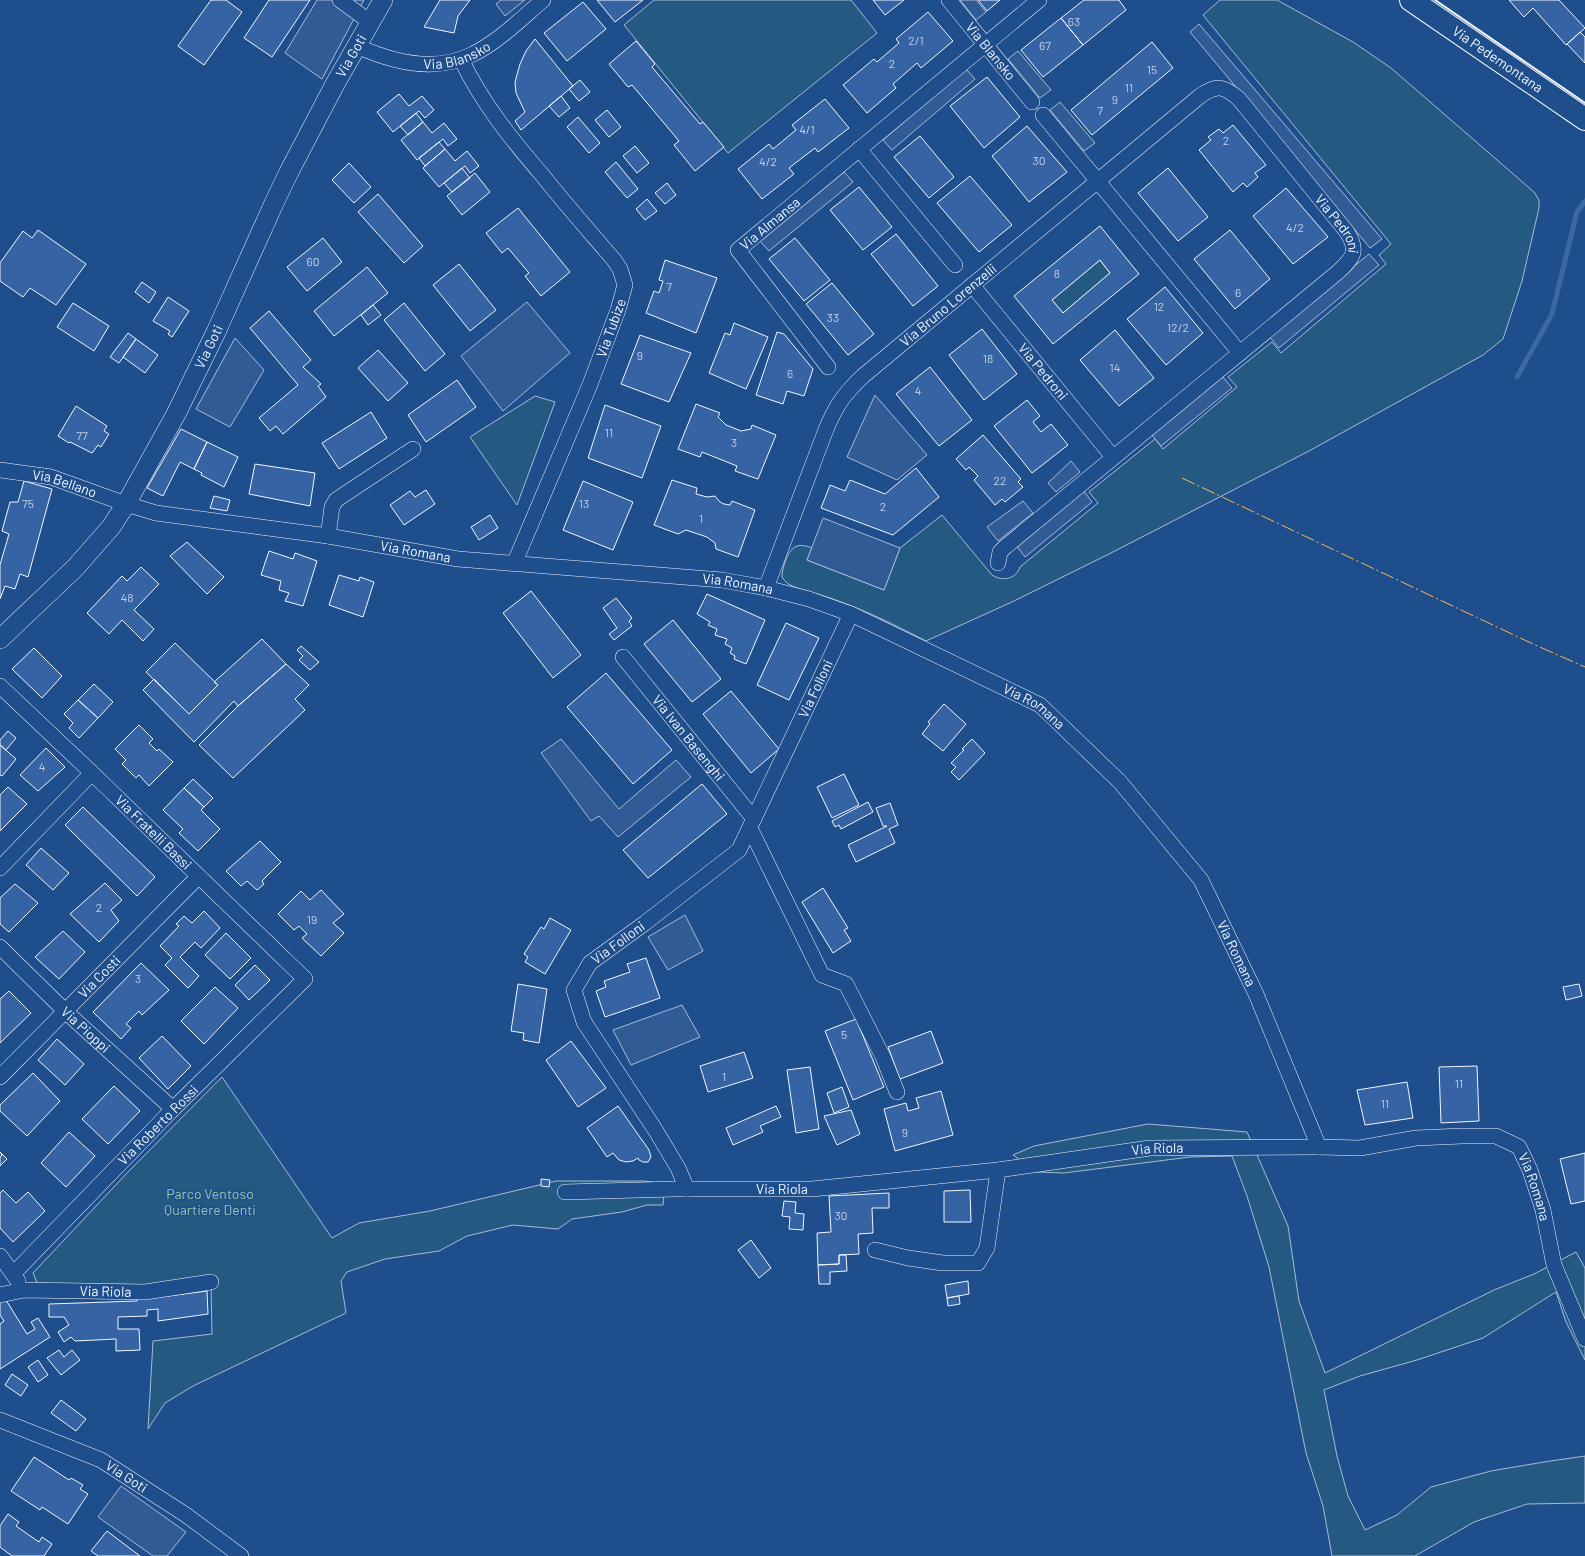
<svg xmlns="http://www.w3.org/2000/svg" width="1585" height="1556" viewBox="0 0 1585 1556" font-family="Barlow,sans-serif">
  <rect width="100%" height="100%" fill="#1f4e8c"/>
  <path fill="#245a82" stroke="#a8bbd7" d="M654,0H851L877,33L728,153L624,25Z
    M1220,0H1277L1353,42L1391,68L1534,192L1539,200V208L1522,281L1503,339L1483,355L1309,451L1109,554L1014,601L926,641C889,622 855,605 814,593C803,589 788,588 782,577C782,569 787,551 795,547C800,544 807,546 812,548L807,560L884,590L900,548L942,515L992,575C1003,582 1016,579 1020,567L1098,503L1089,492L1155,439L1163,449L1237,387L1228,377L1272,342L1281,353L1386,264L1379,255L1391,244L1203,15Z
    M1100,260L1110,273L1063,313L1052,300Z
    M535,396L555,402L517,505L470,437Z
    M222,1077L332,1238L359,1223L430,1211L556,1181H644L665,1184L663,1205H647L622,1212L572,1219L558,1229L513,1225L467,1236L439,1251L385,1259L347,1272L341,1281L346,1313L193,1386L165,1403L148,1429L153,1341L212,1334L211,1283L40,1290L33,1273L129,1171Z
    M1148,1124L1247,1132L1288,1226L1299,1301L1325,1373L1494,1290L1534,1274L1576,1252L1585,1268V1360L1566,1322L1556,1292L1483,1338L1417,1360L1360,1376L1324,1390L1337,1456L1348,1496L1365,1530L1397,1515L1431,1487L1491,1471L1544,1462L1585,1456V1503L1527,1504L1474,1522L1415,1556H1332L1323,1506L1306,1453L1269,1267L1247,1196L1232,1156L1190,1157L1064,1173L1037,1172L1013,1155L1034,1146Z"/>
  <path fill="#305b95" stroke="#a8bbd7" d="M317,0H364L322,79L285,53Z
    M501,0H525L505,16L496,4Z
    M960,0H976L986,12L976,20Z
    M1199,24L1382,239L1370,248L1190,32Z
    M1018,51L1051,90L1040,98L1008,59Z
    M966,69L975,79L892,150L883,140Z
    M1060,102L1095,143L1084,151L1050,110Z
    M844,172L853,182L769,251L760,241Z
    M1369,254L1379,265L1279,348L1269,336Z
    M527,302L570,353L503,411L461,356Z
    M235,338L264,370L230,427L196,409Z
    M1222,376L1232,388L1161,446L1151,434Z
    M875,395L927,455L897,480L847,457Z
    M1071,461L1080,472L1056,492L1048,483Z
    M1083,490L1092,502L1025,557L1016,545Z
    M1023,501L1033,513L998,541L987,527Z
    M823,518L900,548L884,590L807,560Z
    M561,739L619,809L676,760L691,777L618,837L599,816L591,821L541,753Z
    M685,915L703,951L668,970L648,937Z
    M682,1005L700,1037L631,1065L613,1030Z
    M121,1486L186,1532L167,1556H153L98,1517Z"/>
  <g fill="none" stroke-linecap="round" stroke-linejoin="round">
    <path stroke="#3b69a3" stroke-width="5" d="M1517,377L1552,314L1577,212L1585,201"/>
  </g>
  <path fill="#3563a3" stroke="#f2f6ff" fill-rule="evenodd" d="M211,0H226L242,12L204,65L178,46Z
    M269,0H310L272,57L244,38Z
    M440,0H470L458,16L454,33L424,27Z
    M597,0H643L615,22Z
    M873,0H904L885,15Z
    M978,0H1000L987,11Z
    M1084,0H1119L1126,10L1083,45L1061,18Z
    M1509,0H1559L1585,28L1566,45L1533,8L1524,17Z
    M583,2L606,29L567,61L544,33Z
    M928,12L953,41L921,68L917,63L893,84L896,88L867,113L843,85L874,59L877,62L899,43L896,39Z
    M1061,18L1083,45L1043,77L1021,50Z
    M1580,32L1585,37V63L1567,44Z
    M535,39L573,86L521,130L515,121L525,112L516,93L515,82L520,64L526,51Z
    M636,41L655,64L652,67L700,124L703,122L724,147L695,171L674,145L679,141L632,85L628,87L609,64Z
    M1152,42L1173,68L1092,135L1071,110Z
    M987,77L1020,117L984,148L950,106Z
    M580,80L590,92L579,101L569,89Z
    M399,94L409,106L422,96L434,110L425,118L419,111L393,132L377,112Z
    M561,96L570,108L559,117L549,106Z
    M825,99L849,128L818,152L815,148L789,168L794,174L762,199L738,169L769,144L773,149L796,130L792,125Z
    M607,110L621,127L609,137L595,120Z
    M416,113L423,122L408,135L400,126Z
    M578,117L600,143L589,153L567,127Z
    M423,122L432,133L444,123L457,139L448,146L443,139L417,160L401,140Z
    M1233,125L1266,165L1255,173L1258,177L1247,187L1243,183L1233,192L1199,150L1211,140L1208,137L1219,129L1223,133Z
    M1027,126L1067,172L1029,202L992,156Z
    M920,136L954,177L929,198L894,157Z
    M439,142L445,149L425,166L419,158Z
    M635,146L649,163L637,173L623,156Z
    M445,149L455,161L467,151L479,166L470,173L465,166L439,187L423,168Z
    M616,162L638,189L627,198L605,172Z
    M349,163L371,187L354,203L332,180Z
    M462,168L470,178L452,192L444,183Z
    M1168,168L1208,217L1178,241L1138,193Z
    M475,173L490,192L462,215L447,196Z
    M970,176L1012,225L979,252L937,203Z
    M667,183L676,195L665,204L655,193Z
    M859,187L892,227L863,250L830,210Z
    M1286,188L1328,237L1293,264L1253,216Z
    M378,194L423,246L404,263L358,212Z
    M647,199L657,211L645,220L636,209Z
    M518,208L570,272L541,296L525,276L529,273L508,248L502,253L486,233Z
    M1100,226L1139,274L1053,344L1014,296ZM1100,260L1110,273L1063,313L1052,300Z
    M38,230L86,264L56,305L30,288L23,297L0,281V263L23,231L32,238Z
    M1230,230L1270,279L1235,309L1194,259Z
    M896,234L938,286L913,306L871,254Z
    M323,238L342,262L307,291L287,267Z
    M795,238L830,280L804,301L769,259Z
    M665,260L717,278L696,333L646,313L654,291L659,293L663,281L659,280Z
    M459,264L496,310L470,331L433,285Z
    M367,267L388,293L334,336L314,311Z
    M142,282L156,292L149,303L135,292Z
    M832,283L874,334L848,355L806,304Z
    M1165,287L1203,333L1166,365L1127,319Z
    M168,297L189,311L172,337L168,334L170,331L153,321Z
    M73,303L109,326L94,351L57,327Z
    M404,303L445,354L425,371L384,320Z
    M373,305L381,315L368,325L361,315Z
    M269,311L311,360L303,367L321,384L318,386L326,397L283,434L276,426L270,431L259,418L298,385L250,328Z
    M734,323L768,337L746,389L709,373L725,333L730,335Z
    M982,329L1017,374L984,400L949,355Z
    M1115,330L1154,378L1119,406L1080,360Z
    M777,332L784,334L813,369L804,396L787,391L783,404L756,395Z
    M128,333L136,339L119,363L110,357Z
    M640,335L691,353L669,402L621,384Z
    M136,339L158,355L145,373L123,357Z
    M378,350L408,383L388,401L358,368Z
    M930,367L972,420L939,446L896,394Z
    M457,380L476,407L426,442L408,415Z
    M1027,400L1040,416L1033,422L1041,432L1051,424L1068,445L1032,473L994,426Z
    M696,404L720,413L718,417L726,425L741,431L751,429L752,425L776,435L758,479L735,471L737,466L702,452L700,457L678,449Z
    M605,405L661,426L642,478L588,458Z
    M76,406L107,426L104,431L109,434L101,447L98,445L92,453L70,442L69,443L58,436Z
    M371,412L387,438L339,469L322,443Z
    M181,429L207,442L194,469L180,462L163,496L147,488Z
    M983,435L1021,479L1018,482L1023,487L1005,502L1002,499L995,505L974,480L978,476L969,467L966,470L956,459Z
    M207,442L238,457L224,487L201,475L202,473L194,469Z
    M255,464L315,473L310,506L249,494Z
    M916,468L939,497L893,535L821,508L830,485L845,491L850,480L885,494Z
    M672,480L697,488L696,494L707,497L715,496L720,502L724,504L730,505L732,501L755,510L738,557L716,549L715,543L707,537L686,530L678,534L654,525Z
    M24,481L52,489L28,577L20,574L15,589L5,586L0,599V565L9,534L2,531L10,502H18Z
    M583,481L633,502L613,550L563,530Z
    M426,490L435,504L404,525L390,505L410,491L415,497Z
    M214,496L230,500L227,511L210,508Z
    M490,515L498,528L479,540L471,527Z
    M187,542L224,577L207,594L170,556Z
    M269,551L293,559L295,553L317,561L303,606L285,601L289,593L279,590L281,581L261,575Z
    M141,567L159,584L134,610L154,629L143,641L122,620L109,634L87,613L122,576L127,581Z
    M339,575L359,581L360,577L374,582L363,617L329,605Z
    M531,591L581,655L553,678L503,613Z
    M707,594L765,620L746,664L734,659L735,656L730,653L732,648L725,644L727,639L715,635L717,629L708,625L710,622L697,614Z
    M616,598L632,618L629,621L632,626L614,640L609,634L617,628L603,608Z
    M673,620L721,679L692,702L644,644Z
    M786,623L819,638L789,700L757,685Z
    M262,639L286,664L238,706L234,701L194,742L143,690L154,679L189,714L218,685L214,682Z
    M175,643L218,685L189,714L146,672Z
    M301,646L319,662L310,670L299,660L303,656L297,650Z
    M34,648L62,676L42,698L12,669Z
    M286,664L309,685L295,699L305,710L233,778L199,745L238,706Z
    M606,673L672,750L633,784L567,707Z
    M94,684L113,702L98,718L78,700Z
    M731,691L779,749L751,773L703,714Z
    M78,700L98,718L79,738L69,728L73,723L64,714Z
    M944,704L966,724L943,751L922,734L930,724L928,722Z
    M139,725L153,739L149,743L157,751L159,749L173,762L149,786L139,775L136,778L122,764L126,760L115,749Z
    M8,731L16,738L6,750L0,745V740Z
    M972,739L985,753L959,780L951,772L956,767L951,763L964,750L962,749Z
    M0,745L16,759L2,776L0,775Z
    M46,748L65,767L38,791L20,775Z
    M844,774L859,805L832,818L817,787Z
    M193,779L213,798L204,807L184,788Z
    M702,784L727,814L648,878L623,850Z
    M8,787L27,804L0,831V795Z
    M184,788L204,807L201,810L220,829L198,851L179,833L183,829L163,810Z
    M868,802L873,812L841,829L839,825L835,827L832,821Z
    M890,803L898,825L889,829L895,843L856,862L848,845L887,826H883L876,808Z
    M83,807L155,877L137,896L65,825Z
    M260,841L281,862L262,881L264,884L257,890L247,881L241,886L226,871Z
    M41,848L69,873L53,890L26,865Z
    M105,883L122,900L111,910L119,921L99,942L70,914Z
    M15,884L38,903L9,932L0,924V898Z
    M823,888L848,928L844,930L851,941L833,953L802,902Z
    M321,890L344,914L333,923L344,933L321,956L302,938L307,934L299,926L294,930L278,914L301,891L310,900Z
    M204,911L220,928L201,948L195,942L180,957L199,976L188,988L165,965L172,958L160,946L179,926L176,924L184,916L192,923Z
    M550,918L571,930L545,974L525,962L528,957L524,954L541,927L544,929Z
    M63,931L85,952L59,979L35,957Z
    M226,933L251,958L230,979L205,955Z
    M646,958L660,998L605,1017L596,991L606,987L604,981L630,972L627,964Z
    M141,963L169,990L142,1015L139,1011L126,1024L131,1028L121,1039L93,1012Z
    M255,965L270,980L249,1000L235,985Z
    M518,984L547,989L539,1043L523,1040L524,1033L511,1031Z
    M1579,984L1582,996L1566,1000L1563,987Z
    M215,987L238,1008L204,1044L181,1021Z
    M9,991L31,1013L0,1043V999Z
    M856,1019L884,1087L853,1100L825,1031Z
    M931,1031L943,1063L900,1079L888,1047Z
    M162,1036L191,1066L168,1089L139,1058Z
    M57,1039L84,1064L65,1085L38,1060Z
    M571,1041L606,1088L578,1107L546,1060Z
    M744,1052L753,1078L708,1092L700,1066Z
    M1477,1066L1479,1121L1441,1123L1439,1067Z
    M810,1067L819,1129L796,1133L787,1070Z
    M33,1073L60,1101L27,1136L0,1111V1105Z
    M1407,1082L1413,1118L1365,1125L1357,1090Z
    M114,1086L140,1111L108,1144L82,1119Z
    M842,1087L849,1107L834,1113L827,1093Z
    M941,1091L953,1135L895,1151L884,1109L906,1103L908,1111L919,1108L916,1098Z
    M618,1106L649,1150L651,1157L648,1162H643L639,1160L638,1158L633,1161L626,1162L619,1160L613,1153L607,1157L587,1128Z
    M776,1106L781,1117L760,1126L763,1132L733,1145L726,1128Z
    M851,1110L860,1134L837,1145L824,1116Z
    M69,1132L95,1156L66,1187L41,1163Z
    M0,1152L7,1159L0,1166V1157L2,1155Z
    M1585,1153V1201L1571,1204L1560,1159Z
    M541,1179L550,1180L549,1187L541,1186Z
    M3,1190L16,1203L28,1192L45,1211L13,1242L0,1228V1193Z
    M970,1190L971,1222H944V1191Z
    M889,1193V1208H872L873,1233L858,1234L859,1254L839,1255V1264L818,1265L817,1233L831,1232L829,1196Z
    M784,1201L796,1202L795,1213L804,1214L803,1230L789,1229L790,1217L782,1216Z
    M751,1240L771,1268L759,1278L738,1250Z
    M839,1255H846L847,1271L830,1272V1284H819L818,1265L839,1264Z
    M968,1281L969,1294L947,1298L945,1285Z
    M207,1291L208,1314L158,1321V1309L147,1310V1316L118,1317V1329H139L140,1350L116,1351V1339L75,1341L71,1337L64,1342L58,1332L69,1325L64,1317H49V1304L137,1301V1296H168Z
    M959,1296L960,1304L948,1306L947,1298Z
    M6,1300L27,1334L35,1329L31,1322L38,1318L50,1337L0,1369V1324L4,1321L0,1315V1302Z
    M59,1350L64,1357L72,1350L80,1360L61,1375L47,1358Z
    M38,1360L48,1375L38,1382L28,1367Z
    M12,1374L28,1385L21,1396L5,1385Z
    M61,1400L86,1419L76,1431L51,1413Z
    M34,1457L69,1480L71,1478L83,1485L80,1489L88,1494L68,1524L42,1507L40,1510L11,1491Z
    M8,1514L19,1522L16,1526L39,1542L42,1537L52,1544L44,1556H12L0,1547V1526Z
    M107,1531L140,1556H98L91,1551Z"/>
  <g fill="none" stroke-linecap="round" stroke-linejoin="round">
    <g stroke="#f2f6ff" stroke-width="16">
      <g id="minor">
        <path d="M340,0L370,22"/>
        <path id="s1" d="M949,0L1032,102"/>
        <path id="s2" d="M357,46C392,62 436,73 473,54C498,42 522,18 543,0"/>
        <path d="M461,59C482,103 512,140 543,176C566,205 590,232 614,260L620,269L625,285L618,310L589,387L514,564"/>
        <path d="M1043,115L1240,353"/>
        <path d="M859,149L955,265"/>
        <path id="s3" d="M972,285L1113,457"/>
        <path id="s4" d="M828,367L738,250L1039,0"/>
        <path id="s5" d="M0,470L51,477L126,504L156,513L328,536L458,559L722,580L766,588L809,599L851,614L1040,705L1120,782L1201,880L1256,994L1319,1147L1360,1148L1416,1138L1462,1136H1496L1519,1147L1530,1170L1543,1210L1554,1265L1585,1339"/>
        <path d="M328,536L332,507L336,500L413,449"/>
        <path id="s6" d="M766,588L825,432C835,407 843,395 863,376L1200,96C1217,84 1224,86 1239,99L1347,232C1359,251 1353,258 1338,272L1004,548L1000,552L998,563"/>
        <path id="s7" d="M623,657L754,819"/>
        <path id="s8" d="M0,686L92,773L305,979L173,1109L14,1273"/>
        <path d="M750,828L822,975L846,984L883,1057L897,1092"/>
        <path d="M0,868L92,773"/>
        <path id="s9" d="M0,947L65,1011L173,1109"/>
        <path id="s10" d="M0,1077L198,877"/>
        <path id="s11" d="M687,1189L678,1168L656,1131L584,1022L574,990L590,963L645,923L739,850L851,614"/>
        <path id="s12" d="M565,1192L674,1189H812L998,1170L1150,1148L1319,1147"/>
        <path d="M875,1250L908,1258L943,1263H978L987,1248L998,1170"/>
        <path d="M0,1256L18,1281"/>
        <path id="s13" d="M0,1295L24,1290L145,1292L211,1282"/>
        <path id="s14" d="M0,1420L101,1460L186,1515L241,1556"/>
      </g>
    </g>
    <g stroke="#f2f6ff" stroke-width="20">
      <g id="tertiary">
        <path id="s15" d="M0,639L75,568L111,527L126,504L176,414L216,332L275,201L289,172L335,84L383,0"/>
      </g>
    </g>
    <g stroke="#f2f6ff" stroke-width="24">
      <g id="primary">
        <path id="s16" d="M1411,0L1585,119"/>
      </g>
    </g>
    <use href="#minor" stroke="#1f4e8c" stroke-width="15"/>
    <use href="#tertiary" stroke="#1f4e8c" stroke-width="19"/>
    <use href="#primary" stroke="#1f4e8c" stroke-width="22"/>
    <path stroke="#f2f6ff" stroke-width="2" d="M1435,0L1585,103"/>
    <path stroke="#ffb74d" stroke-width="1" stroke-dasharray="14 3 2 3" stroke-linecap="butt" d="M1182,478L1533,644L1585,667"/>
  </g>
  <g text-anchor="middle" stroke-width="3" stroke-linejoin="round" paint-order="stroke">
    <g font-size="12" fill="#c3d1e8">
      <text x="1074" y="26">63</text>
      <text x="916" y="45">2/1</text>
      <text x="1045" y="50">67</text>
      <text x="892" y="68">2</text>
      <text x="1152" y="74">15</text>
      <text x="1129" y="92">11</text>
      <text x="1115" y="104">9</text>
      <text x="1100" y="115">7</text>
      <text x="807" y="134">4/1</text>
      <text x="1226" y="145">2</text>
      <text x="1039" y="165">30</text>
      <text x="768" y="166">4/2</text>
      <text x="1295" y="232">4/2</text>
      <text x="313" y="266">60</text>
      <text x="1057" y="278">8</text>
      <text x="669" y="291">7</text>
      <text x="1238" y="297">6</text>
      <text x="1159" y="311">12</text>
      <text x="833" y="322">33</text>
      <text x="1178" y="332">12/2</text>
      <text x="640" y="360">9</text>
      <text x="988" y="363">18</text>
      <text x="1115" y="372">14</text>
      <text x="790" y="378">6</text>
      <text x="918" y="395">4</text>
      <text x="609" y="437">11</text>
      <text x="82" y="440">77</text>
      <text x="734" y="447">3</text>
      <text x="1000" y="485">22</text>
      <text x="28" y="508">75</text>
      <text x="584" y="508">13</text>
      <text x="883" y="511">2</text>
      <text x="701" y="523">1</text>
      <text x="127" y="602">48</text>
      <text x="42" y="771">4</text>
      <text x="99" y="912">2</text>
      <text x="312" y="924">19</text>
      <text x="138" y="983">3</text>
      <text x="844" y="1039">5</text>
      <text x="724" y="1081">1</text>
      <text x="1459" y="1088">11</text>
      <text x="1385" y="1108">11</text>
      <text x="905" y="1137">9</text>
      <text x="841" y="1220">30</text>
    </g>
    <g font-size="14" fill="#f2f6ff" stroke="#1f4e8c">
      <text dy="5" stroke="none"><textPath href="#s2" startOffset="104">Via Blansko</textPath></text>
      <text dy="5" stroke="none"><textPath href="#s1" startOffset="66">Via Blansko</textPath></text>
      <text dy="5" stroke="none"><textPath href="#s15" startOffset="687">Via Goti</textPath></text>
      <text dy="5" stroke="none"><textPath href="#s16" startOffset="105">Via Pedemontana</textPath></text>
      <text dy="5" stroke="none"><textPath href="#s4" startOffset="189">Via Almansa</textPath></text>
      <text dy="5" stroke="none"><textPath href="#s6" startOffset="877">Via Pedroni</textPath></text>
      <text dy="5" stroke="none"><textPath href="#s6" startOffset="346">Via Bruno Lorenzelli</textPath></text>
      <text transform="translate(611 328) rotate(-70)" y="5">Via Tubize</text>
      <text dy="5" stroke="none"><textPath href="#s15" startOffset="363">Via Goti</textPath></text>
      <text dy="5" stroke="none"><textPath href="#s3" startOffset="112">Via Pedroni</textPath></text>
      <text dy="5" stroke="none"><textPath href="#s5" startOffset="66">Via Bellano</textPath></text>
      <text dy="5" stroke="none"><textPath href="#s5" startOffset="425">Via Romana</textPath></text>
      <text dy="5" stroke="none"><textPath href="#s5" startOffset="749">Via Romana</textPath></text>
      <text dy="5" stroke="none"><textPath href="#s11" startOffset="627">Via Folloni</textPath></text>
      <text dy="5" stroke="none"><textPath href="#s5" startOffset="1072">Via Romana</textPath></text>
      <text dy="5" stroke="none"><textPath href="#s7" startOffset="104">Via Ivan Basenghi</textPath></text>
      <text dy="5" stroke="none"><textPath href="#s8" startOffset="212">Via Fratelli Bassi</textPath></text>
      <text dy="5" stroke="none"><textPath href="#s11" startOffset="296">Via Folloni</textPath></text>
      <text dy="5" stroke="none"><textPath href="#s5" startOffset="1396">Via Romana</textPath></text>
      <text dy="5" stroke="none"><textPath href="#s10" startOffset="141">Via Costi</textPath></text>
      <text dy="5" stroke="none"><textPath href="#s9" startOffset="119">Via Pioppi</textPath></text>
      <text transform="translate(158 1125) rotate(-45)" y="5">Via Roberto Rossi</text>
      <text dy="5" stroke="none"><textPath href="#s12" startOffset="595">Via Riola</textPath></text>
      <text dy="5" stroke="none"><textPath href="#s5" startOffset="1853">Via Romana</textPath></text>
      <text dy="5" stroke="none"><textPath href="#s12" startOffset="217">Via Riola</textPath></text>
      <text dy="5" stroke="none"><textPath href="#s13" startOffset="106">Via Riola</textPath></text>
      <text dy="5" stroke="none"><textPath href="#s14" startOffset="139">Via Goti</textPath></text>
    </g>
    <g font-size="14" fill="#97c8a6" stroke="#1f4e8c">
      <text x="210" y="1199">Parco Ventoso<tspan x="210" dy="16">Quartiere Denti</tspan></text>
    </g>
  </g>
</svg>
